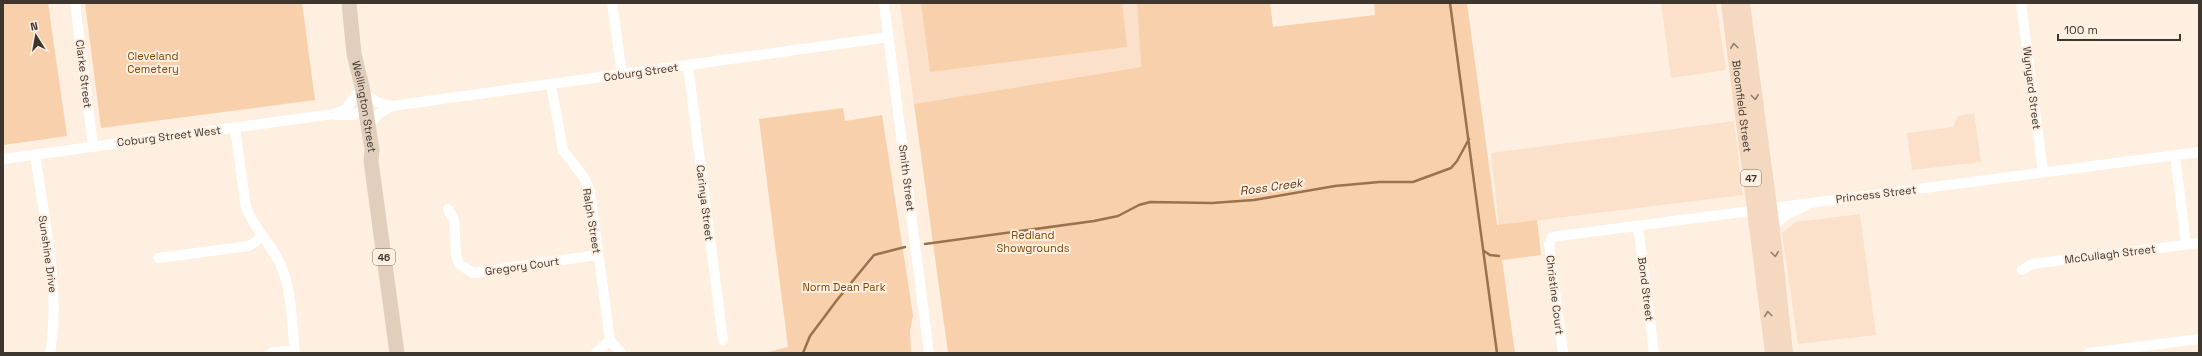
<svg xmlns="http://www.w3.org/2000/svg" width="2202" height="356" viewBox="0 0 2202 356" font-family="'Space Grotesk',sans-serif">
  <rect width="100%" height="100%" fill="#ffefe1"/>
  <path fill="#fbe1ca" d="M900,3H1137L1141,67L914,104Z
    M1661,3H1716L1726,70L1671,78Z
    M1974,113L1981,162L1912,170L1907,133L1953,127L1958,116Z
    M1734,121L1743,195L1499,225L1491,153Z
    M1860,214L1876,335L1798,344L1782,233L1796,222Z"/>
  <path fill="#f8d0ab" d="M3,3H48L67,136L3,145Z
    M85,3H302L315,100L101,128Z
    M921,3H1122L1127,47L930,72Z
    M1137,3H1270L1273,27L1375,15L1374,3H1467L1497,225L1537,220L1541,255L1502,260L1515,353H948L914,104L1141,67Z
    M843,108L845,121L882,115L913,315L910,331L911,353H765L788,347L759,119Z"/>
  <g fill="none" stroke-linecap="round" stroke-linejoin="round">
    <path stroke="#9a724b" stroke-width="2.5" d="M1450,3L1497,353
      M925,244L1094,221L1118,216L1139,205L1150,202L1212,203L1254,200L1335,186L1379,182H1413L1451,168L1457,161L1469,139
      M1484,251L1490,255L1499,256
      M803,353L810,336L837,300L874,255L905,247"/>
    <path stroke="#fff" stroke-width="10" d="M75,3L93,146
      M612,3L622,74
      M884,3L929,353
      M2021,3L2043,172
      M688,66L723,340
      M551,85L563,150L585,179L590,192L610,340
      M363,93L377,102L392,106
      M336,115H353L366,109
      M369,126L378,114L392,106L889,37
      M235,128L246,208C255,230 273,246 282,268C292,292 292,327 295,353
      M35,155C44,218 61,290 50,353
      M2175,155L2186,244
      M3,159L334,114L346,109L356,95
      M448,209L454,220L456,255L459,264L473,273L597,255
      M1638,226L1654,353
      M1772,229L1784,216L1805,206
      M158,258L249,246L262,237
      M2022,270L2032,264L2199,243
      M610,340L621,353
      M270,353L295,350
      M596,353L610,340
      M1563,353L1549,245L1552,237L2199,152
      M2089,353L2199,339"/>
    <path stroke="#e2cebd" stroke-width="15" id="s1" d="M349,3L354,54L362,86L372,150L371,161L397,353"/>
    <g stroke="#f4d8bf" stroke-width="16">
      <path id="s2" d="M1729,3L1773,353"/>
      <path d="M1742,3L1772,229L1785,353"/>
    </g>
  </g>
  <defs><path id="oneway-chevron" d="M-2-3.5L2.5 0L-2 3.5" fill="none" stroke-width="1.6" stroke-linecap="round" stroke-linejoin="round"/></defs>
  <g stroke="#8f7f70">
    <use href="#oneway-chevron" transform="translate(1734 46) rotate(-97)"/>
    <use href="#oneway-chevron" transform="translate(1755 97) rotate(83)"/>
    <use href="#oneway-chevron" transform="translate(1775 254) rotate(83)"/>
    <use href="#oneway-chevron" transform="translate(1768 314) rotate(-97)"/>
  </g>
  <g text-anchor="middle" stroke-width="4" stroke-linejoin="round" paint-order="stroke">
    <g fill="#ffefe1" stroke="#776e64" stroke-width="1">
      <rect x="1741" y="170" width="20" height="16" rx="3"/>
      <rect x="373" y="249" width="22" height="16" rx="3"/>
    </g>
    <g font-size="10" font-weight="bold" fill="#3d362f">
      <text x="1751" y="182">47</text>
      <text x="384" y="261">46</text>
    </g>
    <g font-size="11" fill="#7e4907" stroke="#ffefe1">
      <text x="153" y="60">Cleveland<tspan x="153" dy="13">Cemetery</tspan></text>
      <text x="1033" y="239">Redland<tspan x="1033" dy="13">Showgrounds</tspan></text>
      <text x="844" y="291">Norm Dean Park</text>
    </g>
    <g font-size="11" fill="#3d362f" stroke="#ffefe1">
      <text transform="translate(641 72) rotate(-8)" y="4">Coburg Street</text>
      <text transform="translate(84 74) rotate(83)" y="4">Clarke Street</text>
      <text transform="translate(2032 88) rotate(83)" y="4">Wynyard Street</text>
      <text dy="4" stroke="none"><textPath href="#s1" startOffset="105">Wellington Street</textPath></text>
      <text dy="4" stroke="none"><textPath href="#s2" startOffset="104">Bloomfield Street</textPath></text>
      <text transform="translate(169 136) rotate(-7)" y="4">Coburg Street West</text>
      <text transform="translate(907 178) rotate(83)" y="4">Smith Street</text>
      <text transform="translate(1876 194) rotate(-7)" y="4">Princess Street</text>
      <text transform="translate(705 203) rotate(83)" y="4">Carinya Street</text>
      <text transform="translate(592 221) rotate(81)" y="4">Ralph Street</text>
      <text transform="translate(48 254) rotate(82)" y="4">Sunshine Drive</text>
      <text transform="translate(2110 254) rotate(-7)" y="4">McCullagh Street</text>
      <text transform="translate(522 266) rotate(-8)" y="4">Gregory Court</text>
      <text transform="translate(1646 289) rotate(83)" y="4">Bond Street</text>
      <text transform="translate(1555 295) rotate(83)" y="4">Christine Court</text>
    </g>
    <g font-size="12" font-style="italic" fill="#5f3910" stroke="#ffefe1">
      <text transform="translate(1271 187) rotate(-8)" y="4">Ross Creek</text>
    </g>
  </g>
  <rect width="2202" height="356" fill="none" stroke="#3d362f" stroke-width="8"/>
  <g transform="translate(36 36) rotate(349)" stroke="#ffefe1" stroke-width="3" paint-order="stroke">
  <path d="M0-3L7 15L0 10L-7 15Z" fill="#3d362f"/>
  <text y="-6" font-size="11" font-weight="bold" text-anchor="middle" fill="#3d362f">N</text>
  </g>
  <path d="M2058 34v6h122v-6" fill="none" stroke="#3d362f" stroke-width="2"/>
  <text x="2064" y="34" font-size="12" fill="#3d362f" stroke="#ffefe1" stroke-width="3" paint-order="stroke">100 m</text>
</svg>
